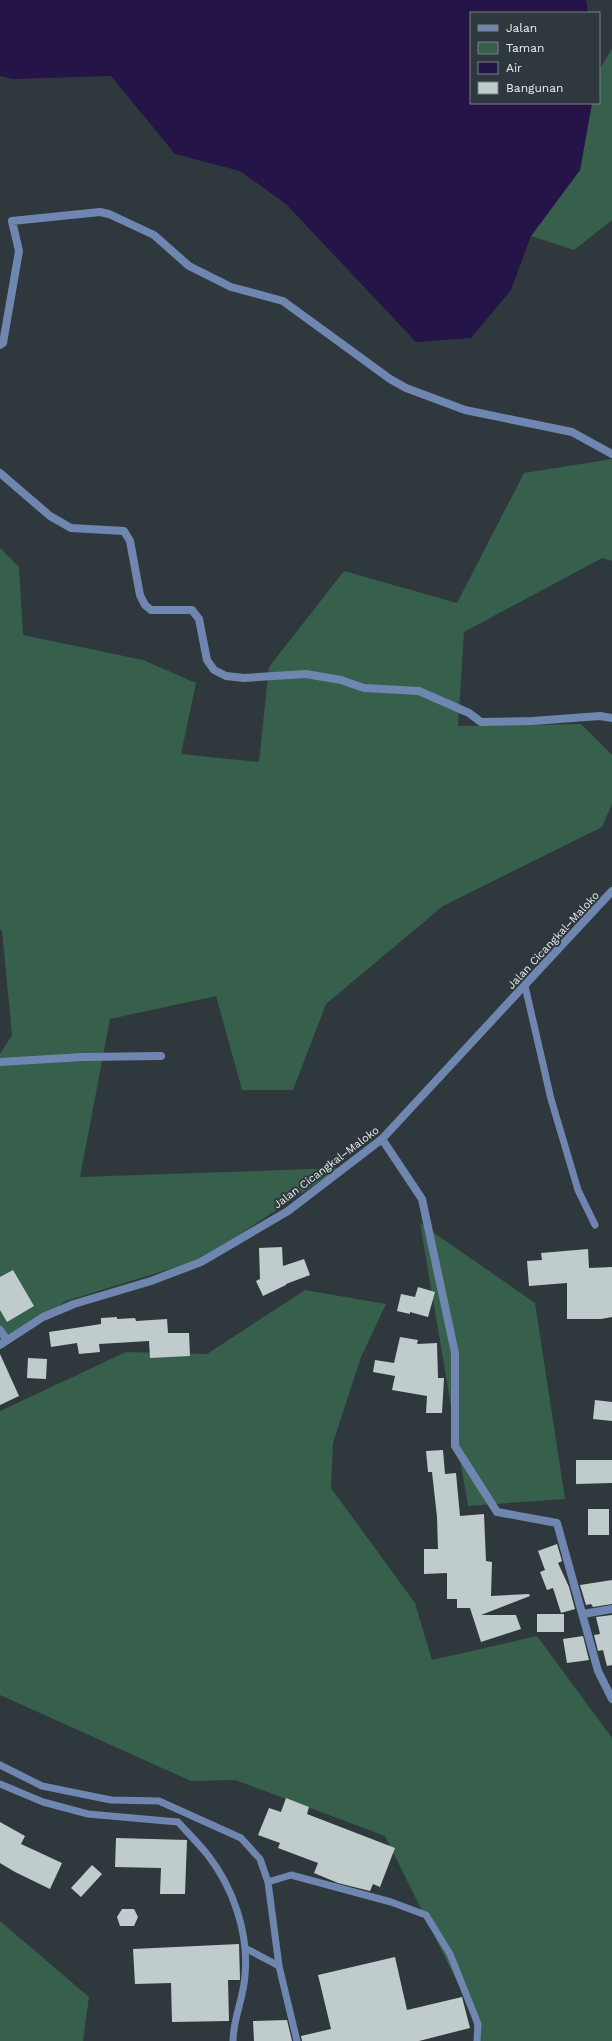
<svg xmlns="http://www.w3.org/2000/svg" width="612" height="2041" viewBox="0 0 612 2041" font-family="'Work Sans',sans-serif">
  <rect width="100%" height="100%" fill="#2f383c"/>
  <path fill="#365f4c" d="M612,49V220L574,250L531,236L580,170L592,103H599V70Z
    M612,459V561L602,558L464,632L458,726L581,724L612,755V804L602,827L443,906L326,1004L293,1090H242L216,996L110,1019L80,1177L340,1168L202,1259L66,1301L0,1348V1054L12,1035L2,931L0,929V548L19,567L23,635L143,660L196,683L181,754L259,762L269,667L344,571L457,603L524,473Z
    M420,1223L535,1303L565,1499L468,1506Z
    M305,1290L386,1304L361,1357L333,1443L331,1488L415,1603L432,1660L537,1636L612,1738V2041H477L470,2008L385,1836L235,1780L191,1781L0,1695V1411L126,1352L207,1354Z
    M0,1921L89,1997L83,2041H0Z"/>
  <path fill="#241447" d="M0,0H586L588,13H471V103H592L580,170L531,236L511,290L471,338L416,342L286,204L240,171L175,154L111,76L13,79L0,76Z"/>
  <path fill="#c0cccc" d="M282,1247L283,1266L304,1259L310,1275L286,1284V1285L263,1296L256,1281L260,1279L259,1248Z
    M588,1249L589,1268L612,1267V1317L601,1319H567V1283L529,1286L527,1261L542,1260L541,1253Z
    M13,1270L34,1306L7,1322L0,1310V1277Z
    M418,1287L435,1292L428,1317L410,1312V1314L397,1311L401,1294L415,1297Z
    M117,1317V1319L135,1318L136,1321L167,1319L168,1333H189L190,1356L150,1358L149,1341L99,1344L100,1352L79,1354L77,1343L51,1347L49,1332L101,1324V1318Z
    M400,1337L418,1340L417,1344L437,1343L438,1378H444L442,1413H426L427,1396L392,1390L395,1376L373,1372L375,1360L394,1363Z
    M0,1354L19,1396L0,1405Z
    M28,1358L47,1359L46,1379L27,1378Z
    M595,1400L612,1402V1421L593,1419Z
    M443,1450L445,1474L456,1473L460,1516L484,1514L486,1561L492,1562L491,1596L529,1594L530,1596L481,1615H516L521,1629L481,1642L470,1608H457V1599H447V1573L424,1574V1549H438L437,1517L432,1472H428L426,1451Z
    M576,1460H612V1483L576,1484Z
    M588,1509H609V1535H588Z
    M557,1544L562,1561L558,1563L569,1587L575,1609L561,1613L553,1588L547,1590L540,1572L545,1570L538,1551Z
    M612,1580V1604L593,1607L591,1604L586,1605L580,1585Z
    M537,1614H564V1632H537Z
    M612,1615V1665L607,1666L603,1650L598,1651L594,1635L600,1634L596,1617Z
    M583,1636L589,1660L567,1663L563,1639Z
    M286,1798L309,1807L307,1814L395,1848L380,1887L373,1884L370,1891L338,1883L314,1873L318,1863L278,1848L280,1843L258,1835L269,1808L281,1812Z
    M0,1822L25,1836L21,1844L62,1863L50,1889L15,1872L0,1863Z
    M116,1838L187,1840L185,1894H160L161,1868L115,1867Z
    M92,1865L102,1874L81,1897L71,1888Z
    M122,1909H134L138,1917L134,1926H120L117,1917Z
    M239,1944L240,1980H228L229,2021L172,2022L171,1983L135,1984L133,1949Z
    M395,1957L407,2010L462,1997L470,2028L419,2041H302L301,2036L331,2029L318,1975Z
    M287,2020L292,2041H254L253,2021Z"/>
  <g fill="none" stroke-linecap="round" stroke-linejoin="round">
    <path stroke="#6f87b0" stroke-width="7" d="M525,986L551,1099L578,1190L595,1225
      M0,1765L42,1786L111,1800L159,1801L241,1838L260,1859L268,1882L279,1966L297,2041
      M0,1784L43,1802L88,1814L178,1822C188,1833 198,1843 207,1854C233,1887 249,1933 245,1975C244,1997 233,2019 233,2041
      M268,1882L291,1875L391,1902L426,1915L450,1954L478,2024L477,2041
      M245,1948L279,1966"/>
    <path stroke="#6f87b0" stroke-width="8" d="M0,345L3,343L19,251L12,221L100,212L109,214L154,235L189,266L231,287L283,301L390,379L406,388L465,410L572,432L612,454
      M0,473L50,516L71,528L124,531L130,541L140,595L145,605L151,610H192L199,619L207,660L214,670L226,676L244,678L306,674L341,680L364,688L419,691L469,713L481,722L532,721L600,716L612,718
      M0,1062L83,1057L161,1056
      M382,1139L422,1199L455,1353V1446L497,1512L557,1523L598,1671L612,1699
      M0,1330L7,1340
      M583,1614L612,1609"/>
    <path stroke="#6f87b0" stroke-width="8" d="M0,1345L43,1317L74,1304L151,1281L201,1262L288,1211L382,1139L612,891"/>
  </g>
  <g text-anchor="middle" stroke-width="4" stroke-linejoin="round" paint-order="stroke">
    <g font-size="11" fill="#eaeff2" stroke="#2f383c">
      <text transform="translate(553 940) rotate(-47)" y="4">Jalan Cicangkal–Maloko</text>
      <text transform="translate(326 1167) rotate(-37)" y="4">Jalan Cicangkal–Maloko</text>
    </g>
  </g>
  <rect x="470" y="12" width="130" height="92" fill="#2f383c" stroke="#7a8185"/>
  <rect x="478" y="25" width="20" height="6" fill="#6f87b0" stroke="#7a8185"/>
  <text x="506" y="32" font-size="12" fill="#eaeff2">Jalan</text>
  <rect x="478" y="42" width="20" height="12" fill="#365f4c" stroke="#7a8185"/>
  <text x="506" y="52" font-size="12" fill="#eaeff2">Taman</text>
  <rect x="478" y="62" width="20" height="12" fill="#241447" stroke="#7a8185"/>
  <text x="506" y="72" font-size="12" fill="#eaeff2">Air</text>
  <rect x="478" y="82" width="20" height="12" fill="#c0cccc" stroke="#7a8185"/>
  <text x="506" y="92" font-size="12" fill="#eaeff2">Bangunan</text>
</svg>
